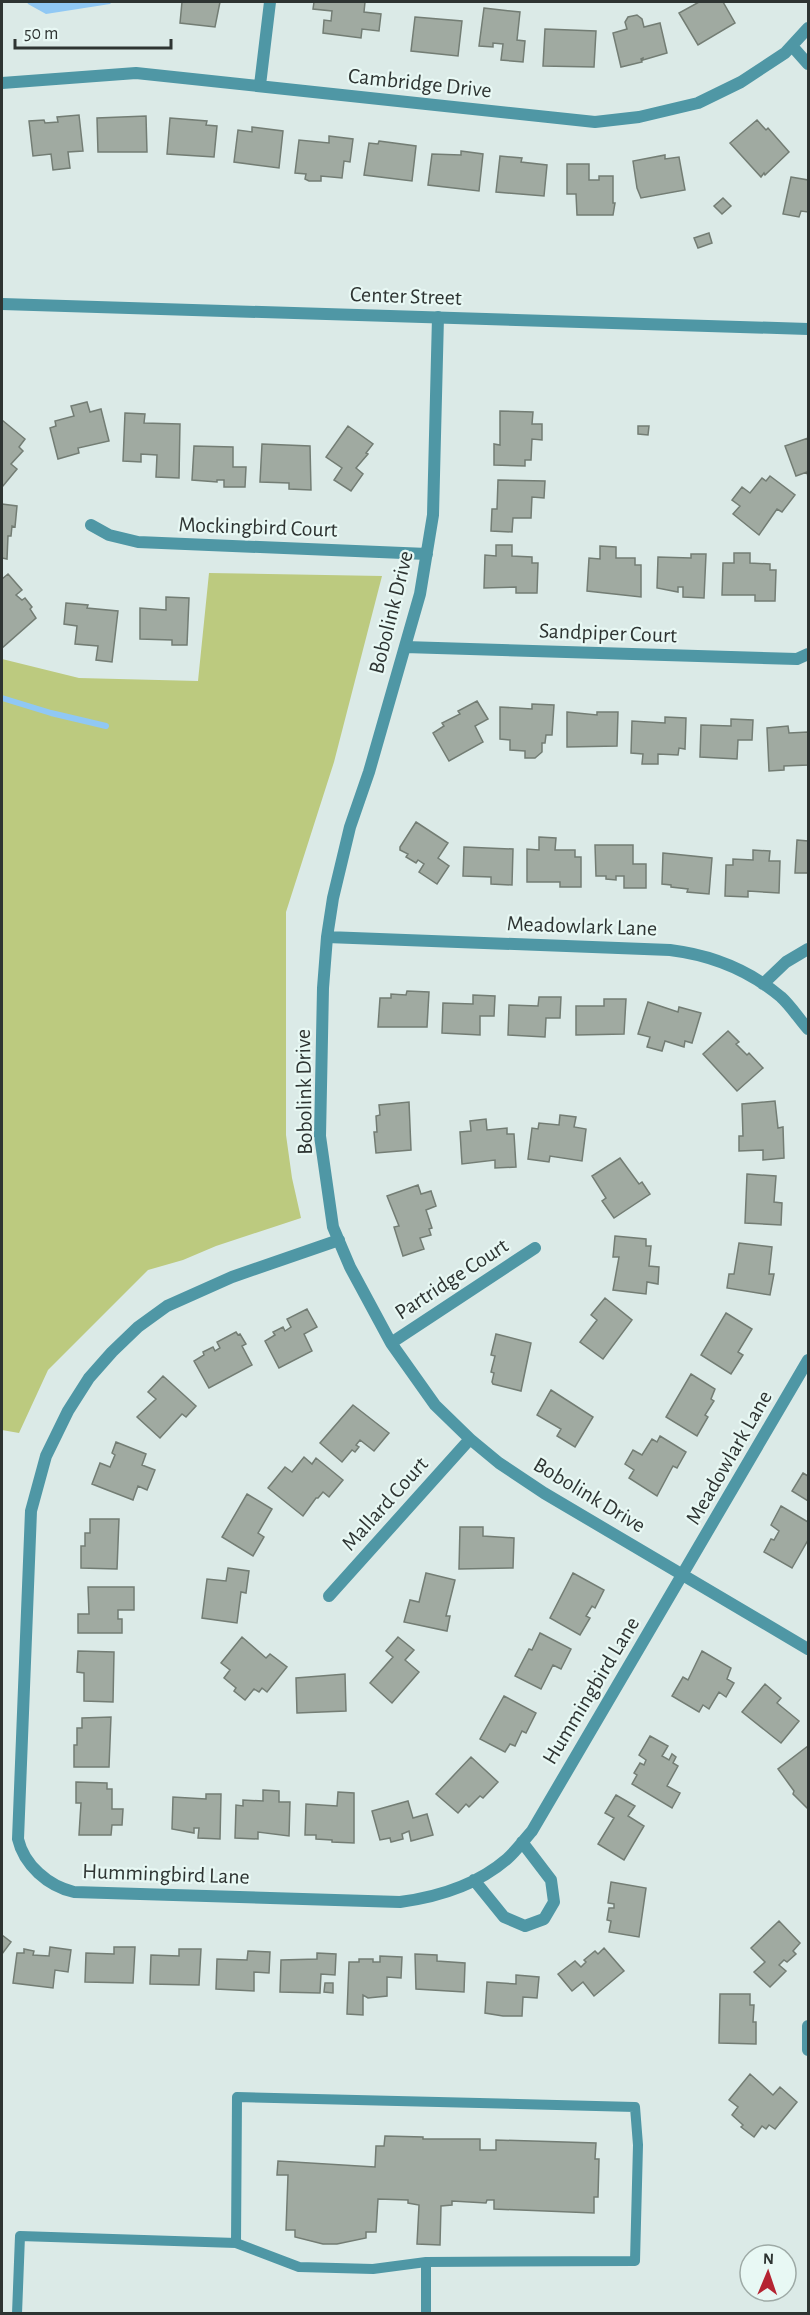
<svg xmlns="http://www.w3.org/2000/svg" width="810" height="2315" viewBox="0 0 810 2315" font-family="'Alegreya Sans',sans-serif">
  <rect width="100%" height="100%" fill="#dbeae7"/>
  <path fill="#bcca7f" d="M209,573L382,576L334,762L286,912V1135L292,1178L301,1218L216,1246L183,1260L148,1270L48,1370L19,1433L2,1430V659L79,678L198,681Z"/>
  <path fill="#90c8f4" d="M27,2H112L110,4L46,14L28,4Z"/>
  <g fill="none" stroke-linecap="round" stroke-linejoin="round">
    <path stroke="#90c8f4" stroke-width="6" d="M2,698L51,713L106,726"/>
  </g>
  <path fill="#a0aaa1" stroke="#737d74" stroke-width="1.5" d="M182,2H220L215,27L180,23Z
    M314,2H365L364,12L381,14L379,31L362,29L361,38L323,33L324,20L331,21L332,11L313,9Z
    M699,2H723L735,23L698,45L679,13Z
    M484,8L520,12L517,40L525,41L523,62L501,60L503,44L493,43V47L479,46Z
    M637,15L642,19L644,27L660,23L667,53L643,60V58L641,59L642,62L621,67L613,33L627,29L625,22L628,17Z
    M415,17L462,21L458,56L411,51Z
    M545,29L596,31L594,67L543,66Z
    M79,115L83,151L68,152L70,168L53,170L51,154L33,156L29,121L44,120L45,123L58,122L57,117Z
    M146,116L147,152H98L97,118Z
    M170,118L207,121L206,125L217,126L214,157L167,154Z
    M757,120L766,130L768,128L789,152L765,175L764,173L761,177L730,143Z
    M252,127L283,131L279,168L234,162L238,130L252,132Z
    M329,136L353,139L350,162L344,161L342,178L321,176V181H309L305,179L306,174L295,173L299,140L329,143Z
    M379,141L416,146L412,181L364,175L369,143L378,144Z
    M461,151L483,154L479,191L428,185L432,154L461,155Z
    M665,155V159L679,157L685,190L641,198L637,188L633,161Z
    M500,156L522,158L521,162L547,165L544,196L496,192Z
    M567,164H589V180H599V176H613V203H615L613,215H577L576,194H567Z
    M791,177L808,180V212L801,211L799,217L783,214Z
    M723,198L731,206L722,214L714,206Z
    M709,233L712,243L698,248L694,238Z
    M87,402L90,412L101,409L109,441L78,448L79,453L58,459L50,428L56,426L55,421L74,416L71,406Z
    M500,411L533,412L532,424H542V440L532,439L531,460H525V466L494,465V444L500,445Z
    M125,413L145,414L144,423L180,424L179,478L156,477L157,455L141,454V462L123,461Z
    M2,420L25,439L19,447L23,451L11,464L17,469L3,486L2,484Z
    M348,426L373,444L366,453L368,454L356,468L363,474L351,491L334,480L342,468L326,457Z
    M638,426H649L648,435L638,434Z
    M808,438V477L807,472L796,476L785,446Z
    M262,444L310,446L311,490L289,489V483L260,482Z
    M194,446L233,447V467H246L245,487H224V480H217V482L192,480Z
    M770,476L795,495L782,512L777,509L759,535L733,514L740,506L732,500L742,487L750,493L762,478L766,481Z
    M498,480L545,481L544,498L532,497L531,518H513L512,532L491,531L492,509H497Z
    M2,504L17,506L15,527L12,526L11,536H8L7,559L2,558Z
    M496,545H512V556L532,557V563H538L537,593H516V587L484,588L485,555L496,556Z
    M600,546L616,547V558H635V565H641V597L587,591L589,558L600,559Z
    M734,553H750V563L770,564V570H776L775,601H755V595H722L723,563H734Z
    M691,554H706L704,598L683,597V587H678V592L657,588L658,557L691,558Z
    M8,574L22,590L16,595L22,600L25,598L32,607L30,609L36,618L2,648V579Z
    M166,597L189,598L187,645H172V640L140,639V608L166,610Z
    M66,603L88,605L87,608L118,611L112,662L96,660L98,646L75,644L77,626L64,624Z
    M477,701L488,719L475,726L483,742L449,761L433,733L444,726L442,723L460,714L458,711Z
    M532,704L554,705L552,735H546L545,743H542V752L535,758H525V751L510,750V740L500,739V707L532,709Z
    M567,712L597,715V712H618L617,746L567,747Z
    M665,717L686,718L685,749L679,748L678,755L658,754V764H642L643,754L631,753L632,721L665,723Z
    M731,719L753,720L752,740H738L737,759L700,757L701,725L731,726Z
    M788,726L789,733L808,732V765L784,766V770L769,771L767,728Z
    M416,822L448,843L438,858L449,866L437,884L419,872L424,864L418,860L416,863L406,857L408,854L400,850V847Z
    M539,837L556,838L555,850H575V857H581V887H560V882H527V849L539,850Z
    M797,840L808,841V873H795Z
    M595,845H633V864H646V888H624V876H616V880L606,879V876H596Z
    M464,847L513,849L512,885L491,884V877L463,876Z
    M753,850L770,851L769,861H780L779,893L748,891V897L725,896L726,865H733V859L753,860Z
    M663,853L712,858L709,894L687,892L688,889L671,887V885L662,884Z
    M407,991L429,992L427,1027H378L380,998H391V994L406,995Z
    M473,995L495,996L494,1016H480V1035L442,1033L443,1003L473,1004Z
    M539,997H561L560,1018H546L545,1037L508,1035L509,1005L538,1006Z
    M604,999H626L624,1034L576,1035V1006H604Z
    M648,1002L678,1012L679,1007L701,1013L692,1043L685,1041L684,1047L665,1041L662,1051L647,1047L650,1037L638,1034Z
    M728,1031L739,1042L736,1044L747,1055L749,1053L763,1068L737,1091L703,1054Z
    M775,1101L778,1128L783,1127L784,1158L763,1160V1150L739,1151V1136H743L742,1104Z
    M409,1102L411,1150L376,1153L374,1132H377L376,1116L380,1115L379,1105Z
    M560,1115L576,1117L574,1127L586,1129L582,1161L550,1156L549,1162L528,1159L532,1128L538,1129L539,1123L559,1125Z
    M486,1119L487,1130L507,1128V1134H514L516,1167L495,1168V1160L462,1164L460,1132L471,1131L470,1121Z
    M620,1158L639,1184L642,1182L650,1194L614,1218L602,1201L606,1198L592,1176Z
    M747,1174L776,1176L774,1202L782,1203L781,1225L745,1223Z
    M418,1185L421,1194L431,1191L436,1206L426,1210L432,1228L429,1229L431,1235L420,1238L424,1249L403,1256L394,1227L399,1226L387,1196Z
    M615,1236L646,1239V1246H651L649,1266L659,1267L658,1284L647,1282L646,1294L613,1290L619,1257H613Z
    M739,1243L772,1247L769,1274H774L770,1295L727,1288L729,1274H734Z
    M605,1298L632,1320L603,1359L580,1342L597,1320L591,1315Z
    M307,1309L317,1327L304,1334L312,1351L279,1368L265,1341L275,1335L273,1332L283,1327L285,1331L291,1327L287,1319Z
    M726,1313L752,1329L738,1352L743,1355L731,1374L701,1355Z
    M236,1332L238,1335L240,1334L246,1344L242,1346L252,1365L209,1388L194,1361L204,1355L203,1352L213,1347L215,1351L220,1348L217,1342Z
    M496,1334L531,1343L521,1391L493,1384L492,1382L494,1373L491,1372L495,1356L491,1355Z
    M691,1374L715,1389L711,1399L714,1401L705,1415L708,1417L697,1436L666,1417Z
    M163,1376L196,1406L186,1417L182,1414L160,1438L137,1417L156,1399L148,1392Z
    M551,1390L593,1417L575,1447L557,1436L561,1429L537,1415Z
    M353,1405L389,1433L374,1451L360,1440L356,1445L359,1447L355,1452L352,1450L342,1462L320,1443Z
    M660,1436L686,1452L677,1468L673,1466L657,1496L629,1478L634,1470L625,1464L633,1450L642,1455L652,1439L657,1442Z
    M116,1442L146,1454L142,1465L155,1470L147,1490L138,1486L133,1500L92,1484L100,1463L110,1467L115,1455L112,1453Z
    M304,1457L312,1464L316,1458L343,1480L329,1497L323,1492L318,1498H316L303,1516L268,1488L285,1467L292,1472Z
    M803,1473L808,1476V1501L792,1491Z
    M247,1494L272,1509L258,1533L264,1537L253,1556L222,1537Z
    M781,1506L808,1522V1540L792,1568L764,1552L771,1539L774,1540L779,1531L771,1525Z
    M90,1519H119L117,1569L81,1568V1546H85V1533H90Z
    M460,1527H483V1536L514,1538L513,1568L459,1569Z
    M228,1568L249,1571L246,1593L241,1592L237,1623L202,1618L207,1579L226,1581Z
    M426,1573L455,1580L446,1616H450L447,1631L404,1622L410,1600L419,1602Z
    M573,1573L604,1590L595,1608L592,1606L586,1616L590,1618L580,1635L550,1618Z
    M88,1587H134V1610H118V1619H122V1633H78V1614H89Z
    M540,1633L571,1649L561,1669L553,1665L541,1689L515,1676L529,1649L532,1650Z
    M242,1637L266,1658L270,1654L287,1667L267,1692L262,1688L259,1692L254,1689L245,1700L234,1691L236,1688L224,1678L230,1670L221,1663Z
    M398,1637L414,1650L405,1660L419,1672L392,1703L370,1683L393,1657L386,1651Z
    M78,1651L114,1652L113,1702L84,1701V1673L77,1672Z
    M702,1651L731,1668L727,1679L734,1683L726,1697L719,1692L709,1709L703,1705L699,1712L672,1696L683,1677L688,1680Z
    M345,1674L346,1711L297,1713L296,1678Z
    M765,1684L781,1698L777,1703L799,1721L781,1743L742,1712Z
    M504,1696L536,1713L526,1733L522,1731L515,1746L510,1744L505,1752L480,1739Z
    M111,1717L109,1767H74V1745H77V1728H82V1718Z
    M650,1736L668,1746L662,1756L669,1760L672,1754L676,1757L673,1763L678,1766L667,1786L680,1793L672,1808L632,1784L637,1775L634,1773L640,1763L644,1765L646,1760L639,1755Z
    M808,1746V1809L793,1794L794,1791L778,1769Z
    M471,1757L498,1782L483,1798L480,1796L469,1807L466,1804L458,1813L436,1794Z
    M76,1782L107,1783V1789H112V1809H123L122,1825H112L111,1835H79L81,1803H76Z
    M263,1790L279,1791V1802H290L289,1836L258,1832V1839L235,1838L236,1805L243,1806V1800L263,1801Z
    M338,1792L354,1793V1843L332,1842V1840L316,1839V1835H305L306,1804L337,1806Z
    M206,1794H221L220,1839L198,1838L199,1828H194V1833L172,1829L173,1797L206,1799Z
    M616,1795L635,1806L628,1816L644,1826L624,1860L598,1844L614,1818L605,1813Z
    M408,1801L413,1818L427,1814L433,1835L411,1841L409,1831L402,1834L403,1839L391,1842L390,1838L380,1840L372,1811Z
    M611,1882L646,1888L639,1937L609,1932L611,1921L607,1920L609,1908H614V1904L608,1903Z
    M779,1921L800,1943L793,1951L796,1954L787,1962L784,1960L779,1965L786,1971L770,1987L754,1972L765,1962L751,1948Z
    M2,1935L11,1942L2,1954Z
    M50,1947L71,1950L68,1972L55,1970L53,1988L13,1983L17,1953H24V1949L34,1951L33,1955L49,1956Z
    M114,1947H135L133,1983L85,1982L86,1953L114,1954Z
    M604,1948L624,1971L594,1996L583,1982L572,1991L558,1974L575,1961L581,1967L586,1962L584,1960L595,1951L598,1954Z
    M179,1949H201L199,1985L150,1984L151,1955L179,1956Z
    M248,1951L270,1952L269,1973L254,1972V1991L216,1989L217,1959L247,1960Z
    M317,1953L336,1954L335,1975L321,1974L320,1993L280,1992L281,1960L317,1959Z
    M415,1954L437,1955V1961L465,1963L464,1992L416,1989Z
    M380,1956L402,1957L401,1978L387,1977V1996L368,1998L363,1995V2015L347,2014L349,1962H359V1959H373V1962H380Z
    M516,1975L539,1977L537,1998L523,1997L522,2016H503L485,2013L487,1982L516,1984Z
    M325,1983H333V1993L324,1992Z
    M720,1994H750V2005H754L753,2022H756V2044L719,2043Z
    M750,2074L773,2095L780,2087L797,2102L775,2129L769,2125L766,2129L762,2126L754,2137L741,2127L743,2125L732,2115L738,2107L729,2100Z
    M385,2136L423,2137V2139H480V2150H496V2140L596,2143L595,2159H599L598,2197H594V2213L494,2209V2200H487L486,2203L452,2201V2205L441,2206L440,2245L417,2244L419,2205L408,2203V2200L378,2199L376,2232H366V2238L337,2244H323L295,2237V2230H286L288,2175H277L278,2161L375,2167L376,2146H384Z"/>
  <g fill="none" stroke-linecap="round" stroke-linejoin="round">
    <path stroke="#4f97a5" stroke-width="10" d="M236,2243L237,2097L635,2107L638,2145L635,2261L426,2262
      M17,2314L20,2236L236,2243L299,2267L373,2269L426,2262V2314"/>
    <path stroke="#4f97a5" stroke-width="12" d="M792,46L808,64
      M2,83L136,73L595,122L639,117L698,103L741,82L785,53L808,28
      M260,85L270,2
      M438,317L433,515L420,594L369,772L350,827L333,898L327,937L323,988L320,1136L333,1227L350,1267L391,1343L435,1405L470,1439L499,1463L544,1493L808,1649
      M91,525L109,535L138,542L427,554
      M405,647L797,659L808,654
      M327,937L670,950C711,955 749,970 781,997C791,1006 799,1019 808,1029
      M763,984L786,962L808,949
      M339,1240L232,1277L167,1306L138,1327L112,1352L89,1378L68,1411L46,1456L31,1511L18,1839C24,1865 48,1886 74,1892L400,1902C438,1897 477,1885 507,1859C516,1851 524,1840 532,1831L808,1360
      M391,1343L535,1248
      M329,1596L470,1439
      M474,1880L504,1917L525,1926L544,1919L554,1902L551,1880L522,1842
      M808,2026V2050"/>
    <path stroke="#4f97a5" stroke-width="12" d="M2,304L808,329"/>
  </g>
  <g text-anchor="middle" stroke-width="4.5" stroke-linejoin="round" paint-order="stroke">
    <g font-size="22" fill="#2e3432" stroke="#e8f8f4">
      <text transform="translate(420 82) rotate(6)" y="8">Cambridge Drive</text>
      <text transform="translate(406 295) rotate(2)" y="8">Center Street</text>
      <text transform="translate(258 526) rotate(2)" y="8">Mockingbird Court</text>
      <text transform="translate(390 612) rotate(-76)" y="8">Bobolink Drive</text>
      <text transform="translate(608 632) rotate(2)" y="8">Sandpiper Court</text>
      <text transform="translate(582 925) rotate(2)" y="8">Meadowlark Lane</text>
      <text transform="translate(303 1092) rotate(-91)" y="8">Bobolink Drive</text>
      <text transform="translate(451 1278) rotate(-33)" y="8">Partridge Court</text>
      <text transform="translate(728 1457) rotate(-60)" y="8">Meadowlark Lane</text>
      <text transform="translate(590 1494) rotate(31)" y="8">Bobolink Drive</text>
      <text transform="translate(384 1503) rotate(-48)" y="8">Mallard Court</text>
      <text transform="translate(590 1690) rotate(-59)" y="8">Hummingbird Lane</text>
      <text transform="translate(166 1873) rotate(2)" y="8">Hummingbird Lane</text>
    </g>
  </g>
  <rect width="810" height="2315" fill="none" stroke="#2e3432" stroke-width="6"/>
  <g transform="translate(768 2273) rotate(2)"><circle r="28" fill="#e8f8f4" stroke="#9eaaa6" stroke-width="1.5"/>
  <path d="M0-4.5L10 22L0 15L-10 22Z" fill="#b52432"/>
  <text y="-9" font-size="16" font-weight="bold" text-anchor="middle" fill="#2e3432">N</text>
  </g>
  <path d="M15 39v9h156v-9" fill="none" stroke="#2e3432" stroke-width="3"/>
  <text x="24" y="39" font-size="18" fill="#2e3432" stroke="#e8f8f4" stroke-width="4.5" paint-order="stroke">50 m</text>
</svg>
